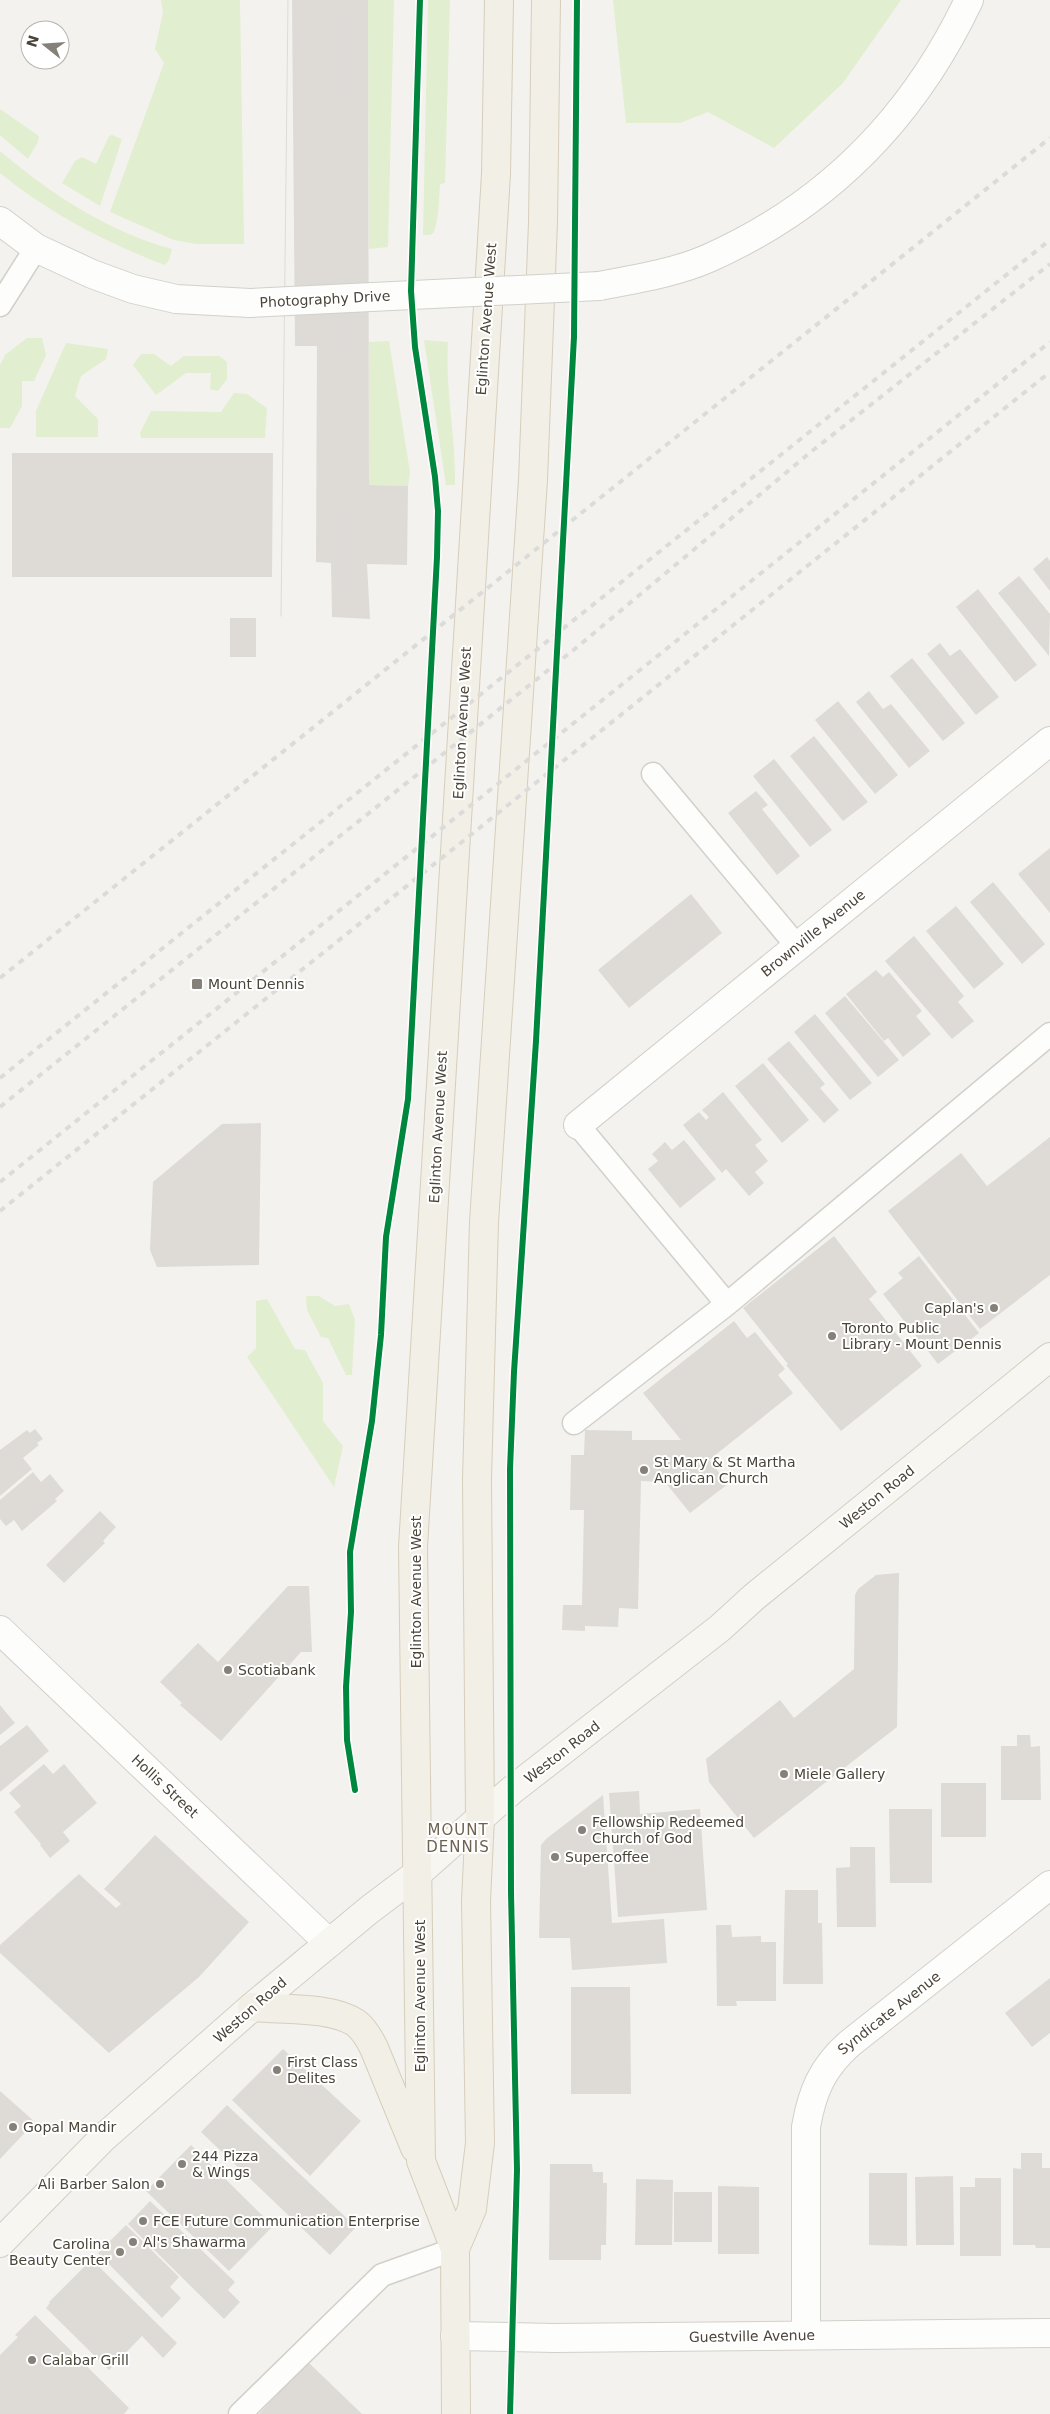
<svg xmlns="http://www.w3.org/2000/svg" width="1050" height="2414" viewBox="0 0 1050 2414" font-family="'DejaVu Sans',sans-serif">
  <rect width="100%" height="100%" fill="#f4f2ee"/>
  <path fill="#e1eecf" d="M161,0H240L244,244H196L174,240L110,212L164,63L155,49L163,13Z
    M368,0H394L388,247L369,249Z
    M428,0H450L445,183L440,184C439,199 439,217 434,232C432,236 427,235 423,235Z
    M613,0H901L843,83L774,148L708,112L680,123H626Z
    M0,109L39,136L38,142L28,159L0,135Z
    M112,135L122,139L100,206L62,183L75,161L82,157L96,164L109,136Z
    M0,151C51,194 107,231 172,249L169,260L165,265C106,243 49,213 0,173Z
    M27,338H42L46,355L34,381H22V406L10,428H0V365L5,355Z
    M424,340L448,342C445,390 456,437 455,485H446Z
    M389,341L410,472L408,486L369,485V342Z
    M66,343L108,349L106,359L81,376L75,396L98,419V437H36V411Z
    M141,354H154L171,366L184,356H219L227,362V379L218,391L210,389L211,373H186L156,395L133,365Z
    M234,393L247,394L267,408L265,438H141L140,433L151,411L221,412Z
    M306,1296H319L335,1306L349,1304L355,1320L352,1375H346L328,1338L321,1337L307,1310Z
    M267,1299L295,1349L305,1350L323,1383V1421L343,1446L334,1487L247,1357L256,1348V1301Z"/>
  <path fill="#dedbd6" d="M292,0H368L369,485L408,486L407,565L367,564L370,619L332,617L331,563L316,562L317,346H295Z
    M12,453H273L272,577H12Z
    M1047,557L1050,561V591L1033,569Z
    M1019,576L1050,614L1049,656L998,593Z
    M978,589L1037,665L1015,682L956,607Z
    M230,618H256V657H230Z
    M940,643L950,656L960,649L999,697L976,715L927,654Z
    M912,658L965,723L943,741L890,676Z
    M869,691L883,709L891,704L930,751L909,768L856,702Z
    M838,701L898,775L875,794L815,720Z
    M814,736L868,802L843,821L790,756Z
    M774,759L832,830L810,847L753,776Z
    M756,791L768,805L762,809L800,856L777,875L728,813Z
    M1050,848V913L1018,874Z
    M993,882L1045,944L1022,964L970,902Z
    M691,894L722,933L629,1008L598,970Z
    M956,906L1004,964L974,989L926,931Z
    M914,936L964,996L958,1002L974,1021L952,1039L885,961Z
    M876,970L883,977L889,972L922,1011L916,1016L931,1034L903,1057L888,1038L884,1041L846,994Z
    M845,996L899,1060L878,1077L825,1013Z
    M815,1014L872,1083L850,1100L794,1032Z
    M789,1041L825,1084L820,1088L839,1110L824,1123L767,1059Z
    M763,1063L809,1120L782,1143L735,1086Z
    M723,1092L762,1140L755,1145L768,1161L755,1172L764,1183L749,1196L726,1169L722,1173L683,1125L699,1112L706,1120L709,1117L702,1110Z
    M261,1123L259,1265L157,1267L150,1250L153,1182L222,1124Z
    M1050,1137V1275L980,1329L888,1211L961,1153L987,1186Z
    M684,1140L716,1179L680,1208L648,1169L658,1161L652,1154L665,1142L672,1150Z
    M834,1236L877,1292L869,1299L922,1366L841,1431L786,1365L788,1364L743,1308Z
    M919,1256L979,1333L938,1364L883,1294L903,1278L898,1273Z
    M734,1321L747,1338L755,1332L785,1369L778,1375L793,1393L709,1460L728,1484L690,1513L665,1482L641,1481L638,1609L619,1608L618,1627L585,1626V1631L562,1630L563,1605H582L584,1510H570L571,1455H584L585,1430L632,1431V1440H681L643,1393Z
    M35,1429L43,1439L37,1443L39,1445L23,1458L32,1469L0,1496V1450L27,1430L30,1433Z
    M33,1472L41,1482L50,1474L64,1491L55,1499L57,1501L22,1531L14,1520L6,1526L0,1519V1500Z
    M100,1511L116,1527L103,1541L105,1543L64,1583L46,1565Z
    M899,1573L897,1727L754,1838L709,1782L706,1759L780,1700L794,1718L854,1669L855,1595L858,1589L876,1575Z
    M288,1586H309L312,1652H301L221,1741L180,1705L182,1703L160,1682L198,1643L218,1662Z
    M0,1705L15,1723L0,1735Z
    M27,1725L49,1751L0,1792V1746Z
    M1017,1735H1030L1031,1747L1040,1746L1041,1800H1001V1746H1017Z
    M44,1764L53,1774L64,1764L97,1803L63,1832L70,1841L50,1858L40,1845L41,1844L14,1812L21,1806L9,1793Z
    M941,1783H986V1837H941Z
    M639,1791L640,1814L700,1809L707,1910L618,1917L609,1793Z
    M603,1795L612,1923L664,1919L667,1963L572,1970L570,1938H539L541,1845L546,1839Z
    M889,1809H932V1883H890Z
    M155,1835L249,1922L199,1977L109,2053L0,1953V1945L79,1874L116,1908L121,1904L104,1889Z
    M850,1847H875L876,1927H837L836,1868L850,1867Z
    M785,1890H818V1923H822L823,1984H783Z
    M716,1925H731L732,1937L761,1936V1942H776V2001H736L737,2006H717Z
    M1050,1978V2033L1032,2047L1005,2013Z
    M571,1987H630L631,2094H571Z
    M283,2049L361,2121L310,2176L232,2100Z
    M0,2091L35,2122L0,2159Z
    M227,2105L356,2227L330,2255L201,2132Z
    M191,2145L273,2226L229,2271L146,2191Z
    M1021,2153H1042V2168H1050V2248H1036L1035,2245H1013V2168L1021,2169Z
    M550,2164H592L593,2172H603V2183H607L606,2245H601V2260H549Z
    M869,2173H907V2246L869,2245Z
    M953,2176L954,2245H916L915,2177Z
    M975,2178H1001V2256H960V2187H975Z
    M636,2179L673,2180L672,2245H635Z
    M718,2186L759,2187V2254H718Z
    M674,2192H712V2242H674Z
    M150,2201L235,2282L228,2290L240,2302L224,2319L128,2224Z
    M126,2225L179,2277L170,2287L181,2298L162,2318L98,2253Z
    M93,2261L177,2343L163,2358L142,2336L109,2370L46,2308L50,2303L49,2302L87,2264L88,2266Z
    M35,2315L129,2408L124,2414H0V2355L18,2337L15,2335Z
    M308,2362L362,2414H259Z"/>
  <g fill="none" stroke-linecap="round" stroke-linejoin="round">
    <g stroke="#d2d0cb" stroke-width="25">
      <path id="lane" d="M0,305L36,248
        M653,774L797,946
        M578,1125L727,1304L1050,1034
        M574,1423L727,1304
        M240,2414L382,2275L455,2249"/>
    </g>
    <g stroke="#d2d0cb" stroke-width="30">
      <path id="street" d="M0,221L36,248L92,274L133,289L176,299L250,303
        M599,286C636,279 675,273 709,258C828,205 913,118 969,0
        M578,1125L1050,741
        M0,1630L329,1943
        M806,2335V2127C812,2092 822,2068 849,2044L1050,1885
        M455,2336L554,2338L1050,2333"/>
    </g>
    <g stroke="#d3cfc5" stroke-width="30">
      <path id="secondary" d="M0,2243L103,2138L252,2007L369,1910L418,1873L512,1790L720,1628L754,1597L1050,1357"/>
    </g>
    <g stroke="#d6cebb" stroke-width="30">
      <path id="primary" d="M252,2007C283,2010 330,2006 356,2023C364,2029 370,2040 374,2048L415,2148
        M455,2249L472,2209L480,2143L476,1901L480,1817L477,1480L484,1222L533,480L543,222L546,0
        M456,2414L455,2249L421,2161L413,1547L496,174L499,0"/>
    </g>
    <use href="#lane" stroke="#fdfdfc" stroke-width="22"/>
    <use href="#street" stroke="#fdfdfc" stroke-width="28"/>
    <use href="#secondary" stroke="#f7f6f1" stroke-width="28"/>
    <use href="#primary" stroke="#f2efe6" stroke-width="28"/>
    <path stroke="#dbdbda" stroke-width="1" d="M281,616L288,0
      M344,616L349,0"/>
    <path stroke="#dbdbda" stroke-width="4" stroke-dasharray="6 6" stroke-linecap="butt" d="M0,978L1050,138
      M0,1078L1050,240
      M0,1107L576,648L812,451L1050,264
      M0,1182L1050,342
      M0,1211L1050,372"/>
    <g stroke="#d2d0cb" stroke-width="30" stroke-linecap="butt">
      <path id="street-bridge" d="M250,303L599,286"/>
    </g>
    <use href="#street-bridge" stroke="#fdfdfc" stroke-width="28"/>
    <g stroke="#fff" stroke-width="9">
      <path id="cycleway" d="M355,1790L347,1740L346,1687L351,1612L350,1552L372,1421L381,1335L386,1237L408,1099L437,557L438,511L435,477L415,347L411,291L420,0
        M510,2414L517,2170L511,1892L510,1469L514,1372L536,1041L574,337L577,0"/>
    </g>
    <use href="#cycleway" stroke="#00873e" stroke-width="6"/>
  </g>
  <g fill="#868178" stroke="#fff" stroke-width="2">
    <rect x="191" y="978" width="12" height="12" rx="2.5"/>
    <circle cx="994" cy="1308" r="5"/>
    <circle cx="832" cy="1336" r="5"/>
    <circle cx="644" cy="1470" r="5"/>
    <circle cx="228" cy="1670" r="5"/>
    <circle cx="784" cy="1774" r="5"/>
    <circle cx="582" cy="1830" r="5"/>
    <circle cx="555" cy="1857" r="5"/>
    <circle cx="277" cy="2070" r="5"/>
    <circle cx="13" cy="2127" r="5"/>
    <circle cx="182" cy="2164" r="5"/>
    <circle cx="160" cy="2184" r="5"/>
    <circle cx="143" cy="2221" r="5"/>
    <circle cx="133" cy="2242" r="5"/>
    <circle cx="120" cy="2252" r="5"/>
    <circle cx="32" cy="2360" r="5"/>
  </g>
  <g text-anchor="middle" stroke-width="4" stroke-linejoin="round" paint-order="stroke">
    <g font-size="14" fill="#4b4439" stroke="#fff">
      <text transform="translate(325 299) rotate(-3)" y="5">Photography Drive</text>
      <text transform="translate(486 319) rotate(-86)" y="5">Eglinton Avenue West</text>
      <text transform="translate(462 723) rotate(-87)" y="5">Eglinton Avenue West</text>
      <text transform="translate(813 933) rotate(-39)" y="5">Brownville Avenue</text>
      <text transform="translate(438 1127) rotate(-87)" y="5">Eglinton Avenue West</text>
      <text transform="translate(877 1497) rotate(-39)" y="5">Weston Road</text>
      <text transform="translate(416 1592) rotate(-90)" y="5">Eglinton Avenue West</text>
      <text transform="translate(562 1752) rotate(-38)" y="5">Weston Road</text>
      <text transform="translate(165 1786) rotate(43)" y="5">Hollis Street</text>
      <text transform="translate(420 1996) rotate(-90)" y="5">Eglinton Avenue West</text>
      <text transform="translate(250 2010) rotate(-41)" y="5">Weston Road</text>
      <text transform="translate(889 2013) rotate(-38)" y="5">Syndicate Avenue</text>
      <text transform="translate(752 2336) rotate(-1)" y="5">Guestville Avenue</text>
    </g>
    <g font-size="14" fill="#4b4439" stroke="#fff" text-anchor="start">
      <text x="208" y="989">Mount Dennis</text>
      <text x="984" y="1313" text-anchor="end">Caplan's</text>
      <text x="842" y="1333">Toronto Public<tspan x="842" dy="16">Library - Mount Dennis</tspan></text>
      <text x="654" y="1467">St Mary &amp; St Martha<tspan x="654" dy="16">Anglican Church</tspan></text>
      <text x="238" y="1675">Scotiabank</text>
      <text x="794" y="1779">Miele Gallery</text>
      <text x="592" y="1827">Fellowship Redeemed<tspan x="592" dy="16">Church of God</tspan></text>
      <text x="565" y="1862">Supercoffee</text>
      <text x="287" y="2067">First Class<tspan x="287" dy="16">Delites</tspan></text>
      <text x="23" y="2132">Gopal Mandir</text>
      <text x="192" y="2161">244 Pizza<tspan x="192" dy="16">&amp; Wings</tspan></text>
      <text x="150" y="2189" text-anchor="end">Ali Barber Salon</text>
      <text x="153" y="2226">FCE Future Communication Enterprise</text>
      <text x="143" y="2247">Al's Shawarma</text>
      <text x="110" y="2249" text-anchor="end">Carolina<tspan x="110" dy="16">Beauty Center</tspan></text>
      <text x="42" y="2365">Calabar Grill</text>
    </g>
    <g font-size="15" letter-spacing="1" fill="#6e6250" stroke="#fff">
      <text x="458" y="1835">MOUNT<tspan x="458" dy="17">DENNIS</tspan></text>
    </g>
  </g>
  <g transform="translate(45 45) rotate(287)"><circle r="24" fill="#ffffff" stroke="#b7b4b0"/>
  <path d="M0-4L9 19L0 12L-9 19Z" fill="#868178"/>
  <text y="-8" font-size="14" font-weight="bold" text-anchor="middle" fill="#4b4439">N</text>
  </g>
</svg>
